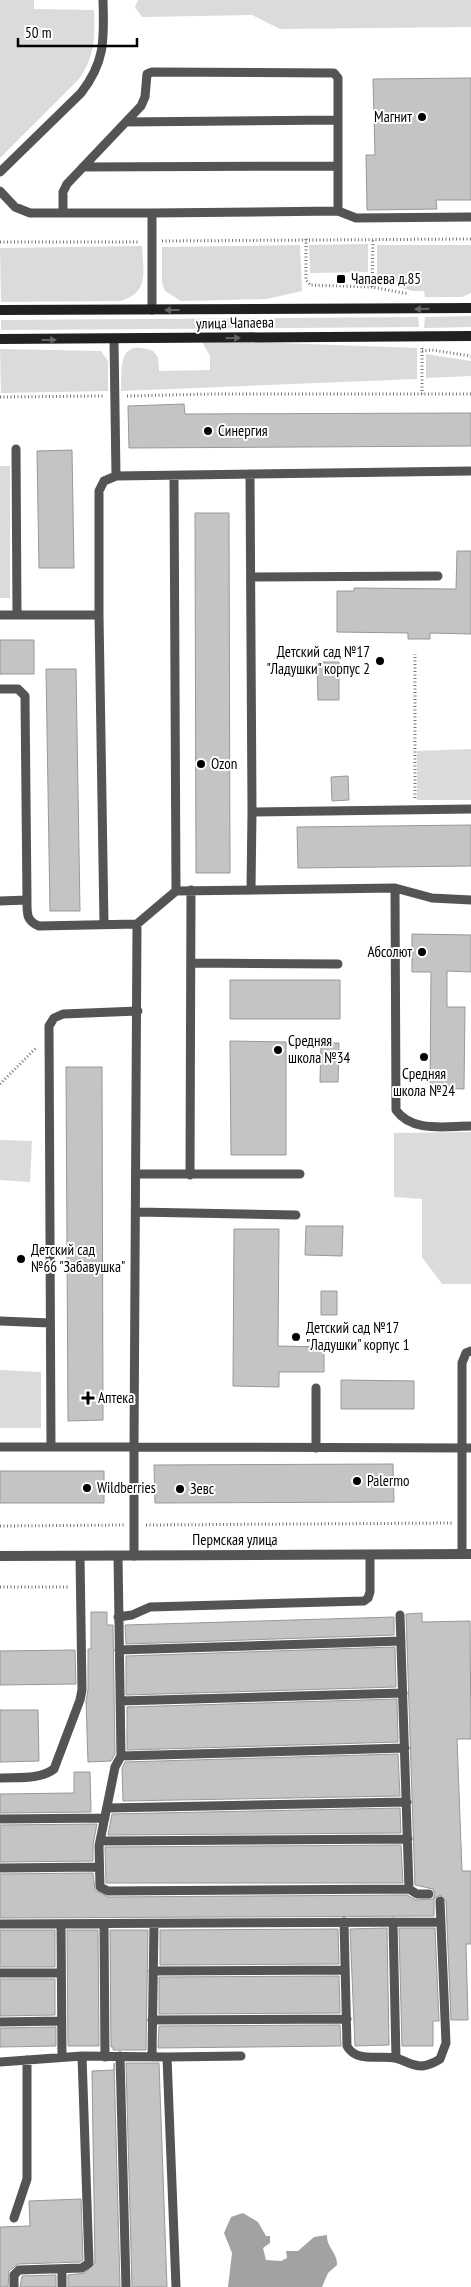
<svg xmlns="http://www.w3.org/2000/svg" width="471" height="2287" viewBox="0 0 471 2287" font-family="'PT Sans Narrow',sans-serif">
  <rect width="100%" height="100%" fill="#fff"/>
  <path fill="#dbdbdb" d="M0,0H34V9L94,10C95,38 95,56 79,79L0,158Z
    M138,0H471V27L280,29L252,15L142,17L135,7Z
    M368,244V272L310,273L309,245Z
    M300,245L302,291L267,299L181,301L165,291L162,283V247Z
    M377,245H471V293L462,297H425L424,291H413L377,281Z
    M142,246C143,271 150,293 120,301L1,302L0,248Z
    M471,316V327L424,328L425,317Z
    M418,317L419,327L1,330V320Z
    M201,340L417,348V379L121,391C122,368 117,338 153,351L158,357L159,371L210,370V356Z
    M0,349L101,351L108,361V391L1,393Z
    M426,354L471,361V376L426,378Z
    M0,466H10V598H0Z
    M471,749V800H417V751Z
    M471,1132V1284H442L422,1257V1199L394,1197V1133Z
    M0,1140L32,1141L30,1182L0,1180Z
    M0,1370L41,1372V1428H0Z"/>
  <path fill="#a2a2a2" d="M243,2213L258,2222L266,2236H270V2243L263,2248L266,2260L281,2261L287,2258L286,2251H298L314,2237L327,2235C326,2247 338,2253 337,2265L328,2273L322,2287H228L232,2253L224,2233L231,2217Z"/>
  <path fill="#c4c4c4" stroke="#989898" d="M471,78V200H436L437,209L367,210L366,155H375L373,79Z
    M184,404L185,414L471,413V446L129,448L128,406Z
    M72,450L74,568H39L37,451Z
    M195,513H229L230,873H196Z
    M457,551H471V634L430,633V639H408V633L337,632V591H354V588L456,589Z
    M0,640H34V674H0Z
    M317,662H339V700H318Z
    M46,669H76L80,911H50Z
    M348,776L349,800L332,801L331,777Z
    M471,825V866L298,868L297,827Z
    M412,934L471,935V972L447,971V1007H465L464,1089L430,1088L431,972H412Z
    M230,980H340V1019H230Z
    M230,1041L286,1042V1155H231Z
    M321,1043H339L338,1082H320Z
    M66,1067H102L103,1420L68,1421Z
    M306,1226H343L342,1256L305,1255Z
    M234,1229H279L278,1346L324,1347V1372H279V1387L233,1386Z
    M321,1291H337V1315H321Z
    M341,1380L414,1381V1409H341Z
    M393,1464L394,1502L155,1503L154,1465Z
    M0,1471H104V1503H0Z
    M91,1612H107V1625H113L115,1754L111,1761L88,1762L86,1701L88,1690V1649H91Z
    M422,1613V1622L470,1621L471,1739H457L462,1871H471V1944H466L468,2020H451L446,1901L440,1895L434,1899V1916L0,1918V1874L93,1873L95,1890L108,1897L407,1895L416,1900L433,1899L435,1894L433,1889L415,1885L406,1614Z
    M394,1617V1635L126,1644L125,1625Z
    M395,1647L396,1687L126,1695V1656Z
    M75,1650L76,1684L0,1685V1651Z
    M397,1699L398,1742L127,1750V1707Z
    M0,1710H38L39,1761L0,1762Z
    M398,1754L400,1796L123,1801L122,1768L125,1762Z
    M74,1772H90L91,1812L0,1813V1794L74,1793Z
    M400,1808L401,1833L108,1835L112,1814Z
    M97,1824L93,1845V1861L0,1862V1825Z
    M401,1845L403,1883H106L105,1847Z
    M387,1928L389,2045L355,2046L350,1929Z
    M399,1928H435L439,2021H433V2046H402Z
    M338,1929L339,1964L160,1965V1930Z
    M0,1930H55V1967H0Z
    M67,1930H98L99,2046H68Z
    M110,1930H148L146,2050H113V2047H111Z
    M339,1976L340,2013L159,2014V1977Z
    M0,1979H55V2015L0,2016Z
    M340,2025L341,2046L158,2048L159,2026Z
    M56,2027V2046L0,2047V2028Z
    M114,2063L120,2287H68V2275L85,2273L95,2263L92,2071L114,2070Z
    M126,2063H159L167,2287H132Z
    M81,2199L83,2260L80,2262L18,2264L9,2271L8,2287H0V2227L30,2226L29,2201Z
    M56,2275V2287H20L22,2276Z"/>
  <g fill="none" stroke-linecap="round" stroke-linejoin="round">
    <path stroke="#767676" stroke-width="3" stroke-dasharray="1 2.5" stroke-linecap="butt" d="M306,239V280L310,285L372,287L409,294
      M162,241L471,239
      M0,242H140
      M372,287L373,239
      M422,348V394
      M422,351L432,350L471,356
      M127,396L213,394H471
      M0,397L103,396
      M415,798V654
      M0,1084L37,1047
      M146,1525L452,1523
      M0,1526L124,1525
      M0,1587H69"/>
    <path stroke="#545454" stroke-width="9" d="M126,122L338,120
      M83,167L338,166
      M0,172L81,93C106,61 104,38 103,0
      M0,191L15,207L30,213H152V310
      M63,213V192L67,184L141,106L145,97L147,74L152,72L334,73L338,78V211
      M152,213L338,211L356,218L471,217
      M114,340L116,476L471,471
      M16,449L17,615
      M250,474L252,812L471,809
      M174,476L176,891
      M251,577L438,576
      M0,615H99L104,924
      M99,615V491L104,481L116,476
      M0,689H18L25,696L27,900
      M395,888L396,1110C412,1133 446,1126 471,1126
      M251,889L252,812
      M0,901L27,900C27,913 26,921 39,926L137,924L176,891L395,888L432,898L471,900
      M137,924L134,1447L471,1448
      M191,963L338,964
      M136,1174H300
      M190,1175L191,890
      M136,1212L296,1215
      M0,1321L50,1323
      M0,1447H134V1556
      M51,1447L49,1026L54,1018L63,1014L138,1011
      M316,1448V1388
      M462,1554V1363L466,1353L471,1351
      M118,1556L121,1756L115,1767L99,1846L100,1887L108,1891L409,1889
      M400,1615L409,1889L417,1894H429
      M118,1617L132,1615L150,1607L364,1601L368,1598L370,1592V1555
      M119,1650L401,1641
      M120,1701L403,1693
      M121,1756L405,1748
      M0,1778C18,1777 39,1780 54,1769L80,1700L82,1690L80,1556
      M108,1808L407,1802
      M0,1819L105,1818
      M100,1841L408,1839
      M0,1868L99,1867
      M344,1922L347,2046C356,2063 380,2055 395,2058C405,2060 411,2066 422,2066C429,2065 434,2063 440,2059L446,2043L440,1901
      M393,1922L396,2058
      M0,1924L441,1922
      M61,1924L62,2057
      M104,1924L105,2057
      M153,1971L345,1970
      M0,1973H61
      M152,2020L347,2019
      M0,2022L61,2021
      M120,2056L126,2287
      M152,2057L154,1924
      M0,2062L82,2056L167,2057
      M14,2218L27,2179V2060
      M62,2269V2287
      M14,2287V2275L19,2270L82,2268L89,2263L82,2056
      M176,2287L167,2057L241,2056"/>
    <path stroke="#545454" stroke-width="10" d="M0,1556L471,1554"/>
    <path stroke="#212121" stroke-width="10" d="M0,310L471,308
      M0,339L471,336"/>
  </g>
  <defs><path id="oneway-solid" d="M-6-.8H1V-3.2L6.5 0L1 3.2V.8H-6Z" transform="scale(1.25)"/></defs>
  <g fill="#646464">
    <use href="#oneway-solid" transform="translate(422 309) rotate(179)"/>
    <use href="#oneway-solid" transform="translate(172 310) rotate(180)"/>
    <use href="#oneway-solid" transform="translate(233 338) rotate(-1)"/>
    <use href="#oneway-solid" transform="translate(49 340)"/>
  </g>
  <g fill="#000" stroke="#fff" stroke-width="2">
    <circle cx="422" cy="117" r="5"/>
    <rect x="336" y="274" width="10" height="10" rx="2.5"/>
    <circle cx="208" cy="431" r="5"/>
    <circle cx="380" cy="661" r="5"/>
    <circle cx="201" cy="764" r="5"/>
    <circle cx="422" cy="952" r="5"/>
    <circle cx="278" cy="1050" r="5"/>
    <circle cx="424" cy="1057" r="5"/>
    <circle cx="21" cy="1259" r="5"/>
    <circle cx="296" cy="1337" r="5"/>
    <path d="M85.5 1390.5h5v5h5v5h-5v5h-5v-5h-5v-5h5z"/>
    <circle cx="357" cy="1481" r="5"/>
    <circle cx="87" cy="1488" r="5"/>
    <circle cx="180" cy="1489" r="5"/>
  </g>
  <g text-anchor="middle" stroke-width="4" stroke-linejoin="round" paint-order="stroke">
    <g font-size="15" fill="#000" stroke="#fff" text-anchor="start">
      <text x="412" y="122" text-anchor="end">Магнит</text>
      <text x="351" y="284">Чапаева д.85</text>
      <text x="218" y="436">Синергия</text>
      <text x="370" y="657" text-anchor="end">Детский сад №17<tspan x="370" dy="17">"Ладушки" корпус 2</tspan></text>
      <text x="211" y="769">Ozon</text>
      <text x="412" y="957" text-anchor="end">Абсолют</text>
      <text x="288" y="1046">Средняя<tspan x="288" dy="17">школа №34</tspan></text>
      <text x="424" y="1079" text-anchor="middle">Средняя<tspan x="424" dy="17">школа №24</tspan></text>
      <text x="31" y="1255">Детский сад<tspan x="31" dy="17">№66 "Забавушка"</tspan></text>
      <text x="306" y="1333">Детский сад №17<tspan x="306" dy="17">"Ладушки" корпус 1</tspan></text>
      <text x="98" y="1403">Аптека</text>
      <text x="367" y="1486">Palermo</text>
      <text x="97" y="1493">Wildberries</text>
      <text x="190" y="1494">Зевс</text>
    </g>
    <g font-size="15" fill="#000" stroke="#fff">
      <text transform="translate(235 323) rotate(-1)" y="5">улица Чапаева</text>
      <text x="235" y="1545">Пермская улица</text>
    </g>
  </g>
  <path d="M18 38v8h119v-8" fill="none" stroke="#000000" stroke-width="2.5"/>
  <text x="25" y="38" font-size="15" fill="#000000" stroke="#ffffff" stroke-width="4" paint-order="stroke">50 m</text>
</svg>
